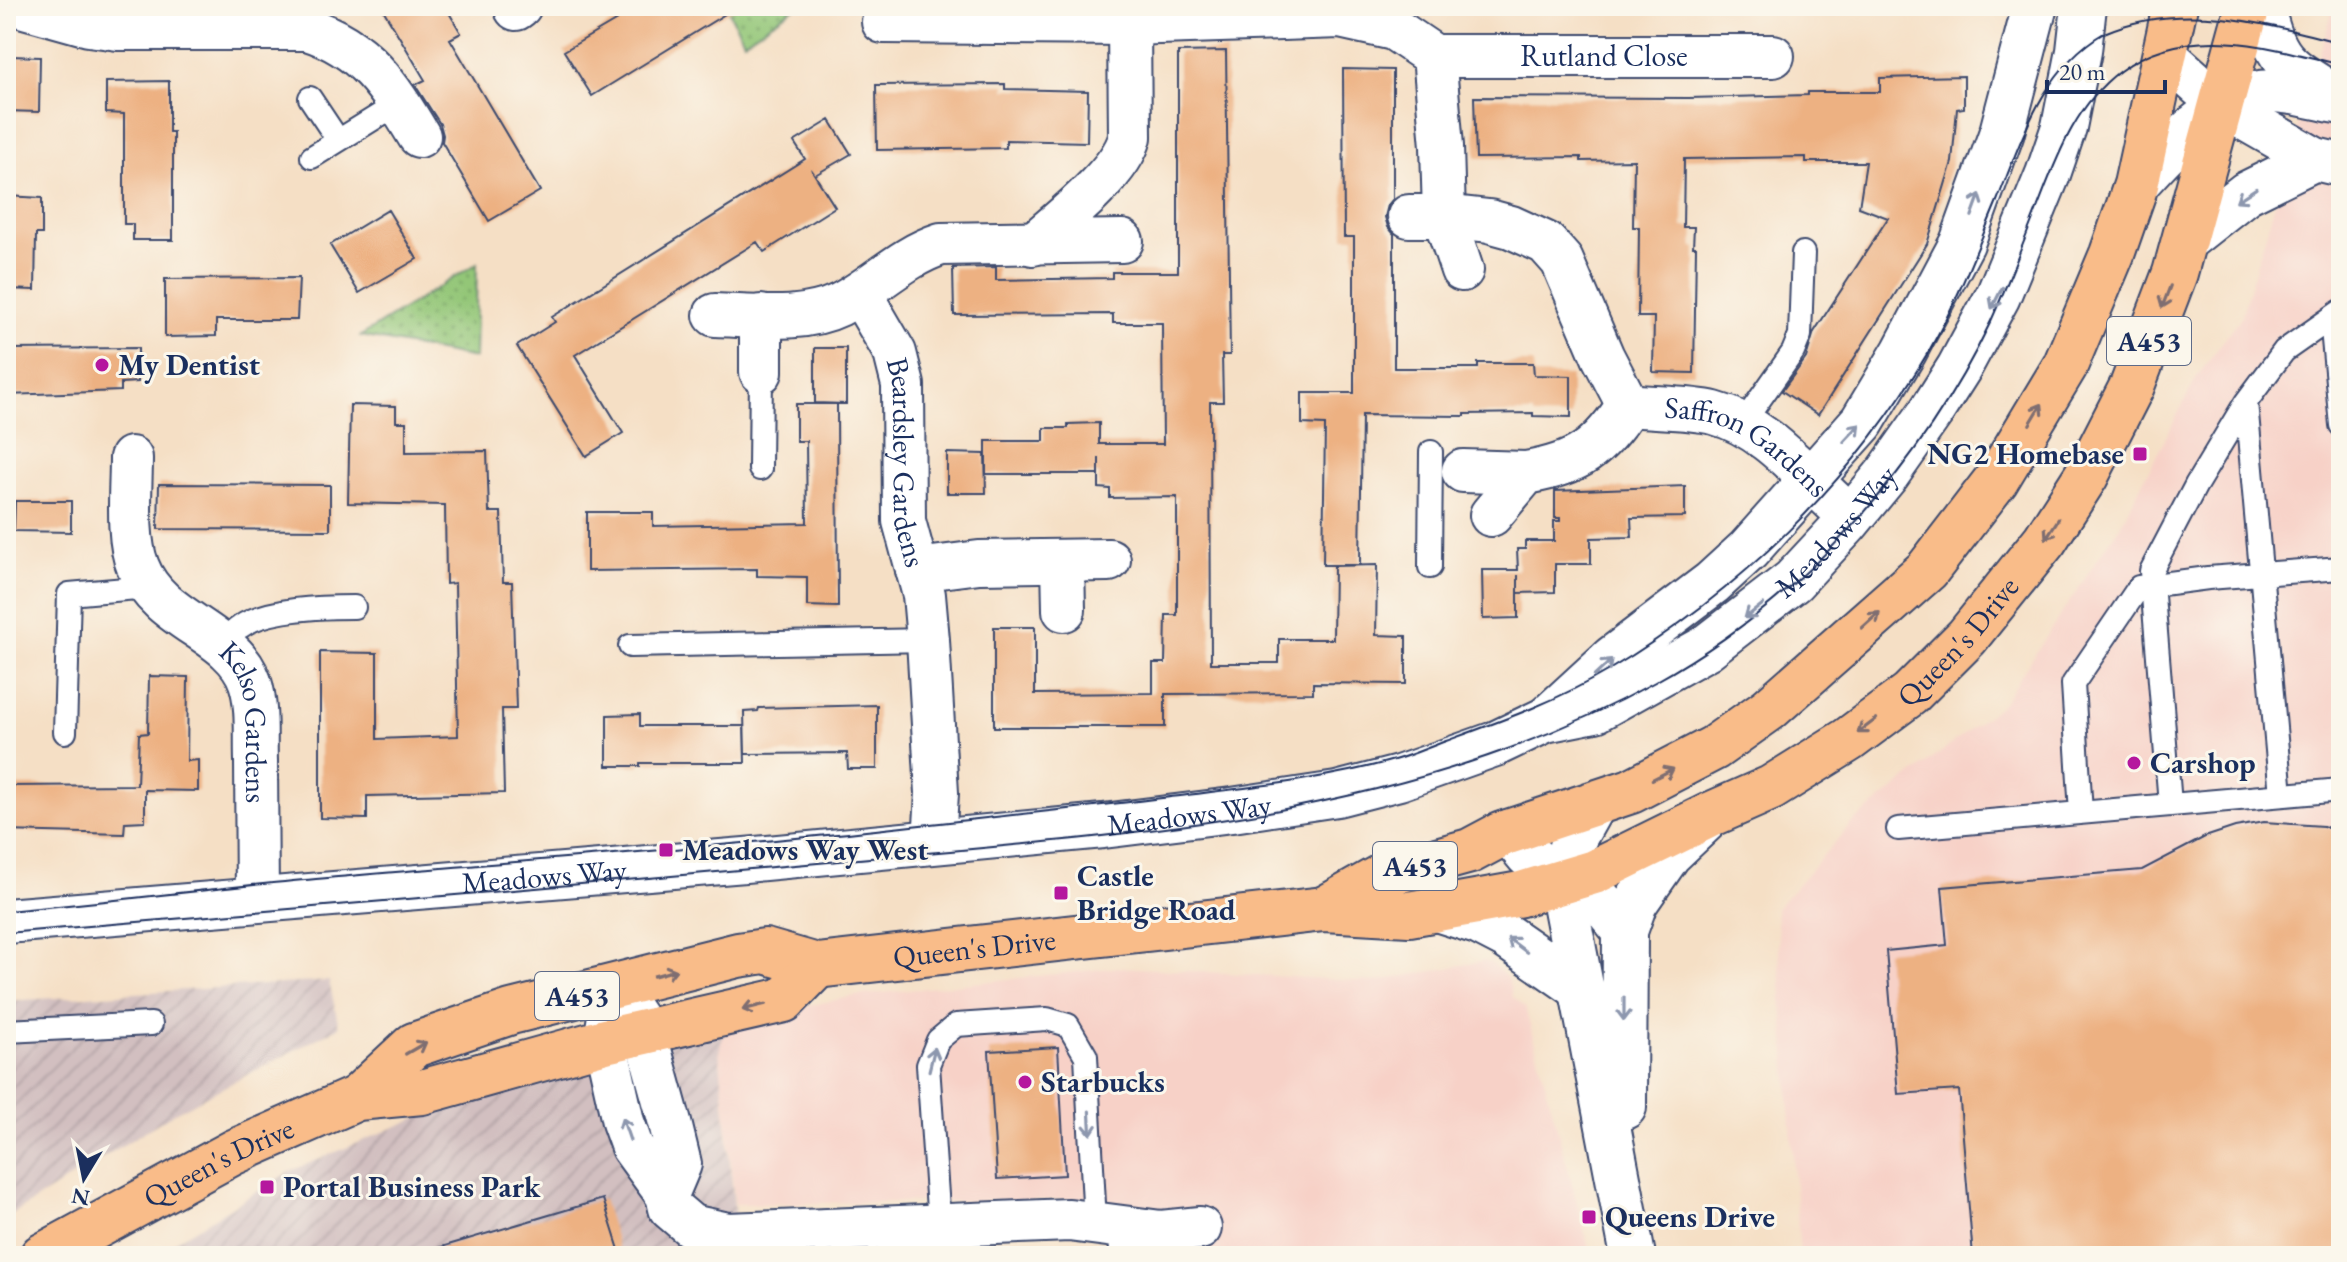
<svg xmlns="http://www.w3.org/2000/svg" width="2347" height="1262" viewBox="0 0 2347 1262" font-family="'EB Garamond',serif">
  <defs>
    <pattern id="industrial-furrows" width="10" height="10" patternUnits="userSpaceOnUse" patternTransform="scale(2)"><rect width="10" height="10" fill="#d2bfc0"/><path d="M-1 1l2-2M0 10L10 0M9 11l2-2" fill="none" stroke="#b4a4a7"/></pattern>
    <pattern id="grass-dots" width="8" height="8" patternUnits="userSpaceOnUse" patternTransform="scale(2)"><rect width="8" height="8" fill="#93c677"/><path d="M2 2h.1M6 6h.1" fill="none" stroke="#77a165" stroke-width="1.8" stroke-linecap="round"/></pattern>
  </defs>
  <rect width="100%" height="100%" fill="#fbf7ec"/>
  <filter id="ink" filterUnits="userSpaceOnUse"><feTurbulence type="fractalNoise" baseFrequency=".0125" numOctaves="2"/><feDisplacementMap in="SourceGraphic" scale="16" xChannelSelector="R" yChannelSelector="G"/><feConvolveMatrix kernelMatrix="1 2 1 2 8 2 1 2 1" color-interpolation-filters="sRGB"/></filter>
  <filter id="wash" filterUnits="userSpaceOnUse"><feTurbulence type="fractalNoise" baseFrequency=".006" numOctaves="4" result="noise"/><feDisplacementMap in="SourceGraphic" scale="32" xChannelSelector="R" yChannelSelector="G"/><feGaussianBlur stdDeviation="1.8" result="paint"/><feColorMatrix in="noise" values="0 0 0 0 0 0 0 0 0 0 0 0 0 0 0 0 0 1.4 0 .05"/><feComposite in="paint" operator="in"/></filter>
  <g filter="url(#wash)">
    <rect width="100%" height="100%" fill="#f5dfc5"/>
    <path fill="#f7d1c7" d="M2334,6H2341V1256H1800L1776,909L1853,822L2002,704L2121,524L2197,377L2241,317Z
      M1484,961L1491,963L1509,980L1512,997L1525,1007L1591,1256H1108L1106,1199L735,1204L719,1051L727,1023L855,996L1121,967L1374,982Z"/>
    <path fill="url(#industrial-furrows)" d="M329,981L339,1027L176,1112L6,1218V1001Z
      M727,1023L719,1051L739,1256H151L289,1172L466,1097Z"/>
    <path fill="url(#grass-dots)" stroke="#577a6a" stroke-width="2" d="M726,6H797L744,41Z
      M477,263L475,358L361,336Z"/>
    <g id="blocks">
      <path fill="#edb182" d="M381,6H445L461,33L450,39L540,191L489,221L442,142L443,135L440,124L415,85L425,80Z
        M641,6H738L592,96L564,51Z
        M1226,51L1230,355H1222L1223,402H1210L1211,663H1279V639H1333L1334,566L1377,565L1376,635L1406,636V684L1313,683V693L1165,694V727H994V627H1035V694L1153,693V663H1165L1166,615H1177V497L1110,498V489L1099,488V458V474H986V441H1044V428H1068V424L1099,423V444H1163L1162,323H1113V314L954,315L953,268L996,267V280L1112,278V272H1178V52Z
        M10,56L40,57L39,112L6,111V75H10Z
        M1343,69L1393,70V199L1388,205L1385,217L1388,227L1394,234V368H1478V363H1533L1534,375L1571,376V417L1533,416V413L1465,414V416L1362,415L1360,565H1323L1325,425L1302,424V393H1354V237H1344Z
        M1964,76V108L1957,109L1952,162L1927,244L1818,415L1782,391L1806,358L1814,332L1888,218L1859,207L1866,162H1806V157L1684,159L1683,227H1694L1693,247H1696L1694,373L1653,372L1654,317H1638L1639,227H1633L1634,160L1581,161V157L1476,158L1474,97L1689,98L1808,95V92H1880V78Z
        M169,81V132H173V240H133V224H124V114L106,113V82Z
        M1005,84V89L1088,91L1087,142L1006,140V148L877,150L876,85Z
        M830,120L851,154L815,175L811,169L835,207L764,252L757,242L575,355L623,433L586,456L517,346L555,322L552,317L805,159L794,142Z
        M6,196L42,198V234H36L35,290L6,289Z
        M388,210L417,259L359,293L330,245Z
        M299,278L297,320H216V336L165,337V279Z
        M138,348V382L121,383V391L6,395V349Z
        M815,348H846V404L815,403Z
        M796,404H837L838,607L807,606V577L757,576V569L587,571V512H653V526L807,523L806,441H796Z
        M350,405L396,406V422H406V452L487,451L489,512H501L503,582H512L516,709H502L504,793L367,796V819L320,818V652L377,653V739L458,736L455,583L446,584L445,505L348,503Z
        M947,453L985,454L986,493H947Z
        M159,484L330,485V530L158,529Z
        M1685,486V517L1631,518L1632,537L1591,538V564H1555V592L1518,593V575V618L1483,619L1482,570H1518L1517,549H1525V541H1554V521H1560V518H1555V491Z
        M15,501H71V532L14,531Z
        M149,676L188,677L187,761L198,760V791L145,790V821L125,822L124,834L6,831V786L137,785L139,734L148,733Z
        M877,705V769H848L847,753L745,754L744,712L758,711L759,708Z
        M640,714V726H744L745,763H640V766H607V715Z
        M2264,822L2323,826L2341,832V1256H1973L1959,1090L1898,1094L1886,951L1947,945L1942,887L2142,870L2205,837L2235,827Z
        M1058,1047L1065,1175L997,1179L989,1051Z
        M603,1199L621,1256H439L438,1248Z"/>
    </g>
  </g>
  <g filter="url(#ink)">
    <use href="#blocks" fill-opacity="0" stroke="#3c496d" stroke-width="2"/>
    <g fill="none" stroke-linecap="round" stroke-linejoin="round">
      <g stroke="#3c496d" stroke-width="26">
        <path id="service" d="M310,98L338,140
          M312,157L399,103
          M2331,318L2341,425
          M2246,402L2281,795
          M1743,423L1793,352L1800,335L1803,253
          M760,469L761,372
          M1430,567L1431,452
          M222,645C227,639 233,631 240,627C266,608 323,607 354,607
          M630,646L928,640
          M65,732L69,594L148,587
          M2170,804L2151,571L2196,485L2246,402L2284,351L2341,311
          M2081,813L2073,684L2139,587L2208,578L2341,568
          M1898,829L2341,790
          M6,1031L151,1024
          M939,1224L928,1065L938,1040L956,1025L1047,1019L1068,1025L1086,1056L1095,1222
          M1120,1226L1121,1256"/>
      </g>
      <g stroke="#3c496d" stroke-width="46">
        <g id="minor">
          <path d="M21,6L89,25L118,29H307C365,47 389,86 419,136"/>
          <path d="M2263,6C2274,60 2287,66 2332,94"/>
          <path d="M516,9L520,6"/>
          <path d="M883,22L1129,24L1340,17L1394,29L1434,56"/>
          <path d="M2165,55L2222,106L2315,159L2341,165"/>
          <path id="s1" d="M1434,56H1773"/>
          <path d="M1434,56L1442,146L1444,216L1462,270"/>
          <path d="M2136,185C2167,152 2208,103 2254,93C2282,87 2314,98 2341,103"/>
          <path id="s2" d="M1409,216H1444L1489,221L1511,227L1546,243L1562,261L1603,357L1628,405C1655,408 1689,407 1714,413C1771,428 1808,482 1851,517"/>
          <path d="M2184,242L2246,193L2315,159"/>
          <path d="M1033,244C1061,220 1122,172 1130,137L1129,24"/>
          <path id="s3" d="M860,293L895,353L903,385L904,521L924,595L928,640L937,793L934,842"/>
          <path d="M715,315C754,316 802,323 839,305C874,287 903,256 941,244L1122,241"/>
          <path d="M761,316V372"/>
          <path id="s4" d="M131,458C131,490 126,538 138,567C159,622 233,631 250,682C258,706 255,736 256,761C256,807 257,854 257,900"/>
          <path d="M1463,471L1526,473"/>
          <path d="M1491,515L1526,473C1579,464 1599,449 1628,405"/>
          <path d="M1063,561L1064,610"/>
          <path d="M917,570L979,562L1109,560"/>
          <path d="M667,1195L680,1164L670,1123L645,1032L614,986L605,1041L623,1122L632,1147L667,1195L670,1208L691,1226L728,1234L1069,1220L1161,1232L1200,1228"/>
        </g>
      </g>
      <g stroke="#3c496d" stroke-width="48">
        <g id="tertiary">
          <path d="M1550,716L1613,658L1712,583L1748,550L1862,422L1904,352L1962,243L2002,132L2035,6"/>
          <path d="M1592,806L1573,840L1561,882L1633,1256"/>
          <path d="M1509,832L1528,855L1561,882L1601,902L1625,931"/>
          <path d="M1437,909L1478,922L1507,937L1582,989"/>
          <path id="s5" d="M6,921L745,860L1103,826L1232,810L1337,794L1399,778L1495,744L1545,720L1595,710L1706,648L1793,581L1846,524L1888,473L1931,412L1959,368L1998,296L2048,174L2064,127L2079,51L2084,6"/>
          <path d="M1624,1107L1625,931L1635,903L1669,854L1705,820"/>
        </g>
      </g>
      <g stroke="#3c496d" stroke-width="48">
        <g id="primary">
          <path d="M1324,909L1386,874L1470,851L1502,834L1631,791L1714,748L1769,709L1927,570L1997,479L2065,366L2112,254L2136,185L2175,6"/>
          <path id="s6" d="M357,1098L414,1045L511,1012L738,955L765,951L817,966L1324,909L1409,914L1521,894L1594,872L1712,814L1771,788L1848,740L1910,694L1967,637L2045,540L2086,476L2132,386L2175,273L2248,6"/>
          <path id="s7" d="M42,1256L234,1152L357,1098L422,1092L605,1041L784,1000L817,966"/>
        </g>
      </g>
      <use href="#service" stroke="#fff" stroke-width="22"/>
      <use href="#minor" stroke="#fff" stroke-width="42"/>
      <use href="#tertiary" stroke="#fff" stroke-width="44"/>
      <use href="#primary" stroke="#f9bc89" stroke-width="44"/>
      <path stroke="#1b2f5e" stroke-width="2" d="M6,911C110,902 213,888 316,879C497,862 677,851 857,832C956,821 1055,811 1154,799C1233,789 1317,782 1394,760C1412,755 1429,747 1446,741C1501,721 1555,702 1607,671C1739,592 1852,483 1930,349C1957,302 1976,251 1997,201C2022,139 2043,68 2104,33C2180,0 2264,23 2341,43
        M6,933C280,909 555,888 829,862C1110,835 1403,823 1655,682C1801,601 1919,471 1991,321C2006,288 2019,254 2032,221C2054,167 2071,108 2120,71C2186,22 2268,46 2341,65"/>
    </g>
    <defs><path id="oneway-shaft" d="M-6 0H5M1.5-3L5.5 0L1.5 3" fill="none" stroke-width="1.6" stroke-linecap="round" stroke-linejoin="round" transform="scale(2)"/></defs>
    <g stroke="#8d97ae">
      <use href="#oneway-shaft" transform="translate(2246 195) rotate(147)"/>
      <use href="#oneway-shaft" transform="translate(1976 205) rotate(-70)"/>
      <use href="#oneway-shaft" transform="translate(1997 298) rotate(117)"/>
      <use href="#oneway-shaft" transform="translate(1852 433) rotate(-47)"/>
      <use href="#oneway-shaft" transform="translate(1754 611) rotate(142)"/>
      <use href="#oneway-shaft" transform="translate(1603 668) rotate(-43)"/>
      <use href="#oneway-shaft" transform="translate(1517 945) rotate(-143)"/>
      <use href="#oneway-shaft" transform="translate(1624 1009) rotate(90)"/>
      <use href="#oneway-shaft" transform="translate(932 1059) rotate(-76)"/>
      <use href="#oneway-shaft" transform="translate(1090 1123) rotate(87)"/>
      <use href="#oneway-shaft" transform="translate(626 1129) rotate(-109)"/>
    </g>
    <g stroke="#7f6e71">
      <use href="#oneway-shaft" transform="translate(2166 297) rotate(111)"/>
      <use href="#oneway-shaft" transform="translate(2036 414) rotate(-59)"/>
      <use href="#oneway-shaft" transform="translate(2052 529) rotate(123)"/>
      <use href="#oneway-shaft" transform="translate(1871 620) rotate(-42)"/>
      <use href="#oneway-shaft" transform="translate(1867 726) rotate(143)"/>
      <use href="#oneway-shaft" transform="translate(1663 774) rotate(-27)"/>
      <use href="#oneway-shaft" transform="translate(665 973) rotate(-15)"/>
      <use href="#oneway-shaft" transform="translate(754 1007) rotate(166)"/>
      <use href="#oneway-shaft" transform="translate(416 1048) rotate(-30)"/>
    </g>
  </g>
  <g fill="#b5179e" stroke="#fbf7ec" stroke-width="3">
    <circle cx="102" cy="365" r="8"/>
    <rect x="2132" y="446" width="16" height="16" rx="4"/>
    <circle cx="2134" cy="763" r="8"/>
    <rect x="658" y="842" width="16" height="16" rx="4"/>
    <rect x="1053" y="885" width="16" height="16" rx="4"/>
    <circle cx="1025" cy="1082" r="8"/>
    <rect x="259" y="1179" width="16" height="16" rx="4"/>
    <rect x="1581" y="1209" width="16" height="16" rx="4"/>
  </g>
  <g text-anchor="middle" stroke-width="6" stroke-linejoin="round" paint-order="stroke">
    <g fill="#fbf7ec" stroke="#5e6b89" stroke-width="2">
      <rect x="2107" y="317" width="84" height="48" rx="6"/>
      <rect x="1373" y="842" width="84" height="48" rx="6"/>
      <rect x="535" y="972" width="84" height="48" rx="6"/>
    </g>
    <g font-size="28" font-weight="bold" fill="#1b2f5e">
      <text x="2149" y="351">A453</text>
      <text x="1415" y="876">A453</text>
      <text x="577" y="1006">A453</text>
    </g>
    <g font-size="30" fill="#1b2f5e" stroke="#fbf7ec">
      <text dy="10" stroke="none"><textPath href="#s1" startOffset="170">Rutland Close</textPath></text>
      <text dy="10" stroke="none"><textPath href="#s2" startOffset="454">Saffron Gardens</textPath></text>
      <text dy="10" stroke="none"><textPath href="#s3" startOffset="180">Beardsley Gardens</textPath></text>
      <text dy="10" stroke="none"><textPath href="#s5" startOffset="1912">Meadows Way</textPath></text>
      <text dy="10" stroke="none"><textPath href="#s6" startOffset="1716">Queen's Drive</textPath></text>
      <text dy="10" stroke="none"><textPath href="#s4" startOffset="312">Kelso Gardens</textPath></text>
      <text dy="10" stroke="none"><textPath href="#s5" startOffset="1188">Meadows Way</textPath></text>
      <text dy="10" stroke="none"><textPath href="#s5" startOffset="540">Meadows Way</textPath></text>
      <text dy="10" stroke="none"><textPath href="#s6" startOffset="654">Queen's Drive</textPath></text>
      <text dy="10" stroke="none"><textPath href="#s7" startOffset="200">Queen's Drive</textPath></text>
    </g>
    <g font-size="30" font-weight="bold" fill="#1b2f5e" stroke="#fbf7ec" text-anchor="start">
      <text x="118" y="375">My Dentist</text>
      <text x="2124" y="464" text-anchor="end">NG2 Homebase</text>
      <text x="2150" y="773">Carshop</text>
      <text x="682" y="860">Meadows Way West</text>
      <text x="1077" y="886">Castle<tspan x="1077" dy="34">Bridge Road</tspan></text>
      <text x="1041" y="1092">Starbucks</text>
      <text x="283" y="1197">Portal Business Park</text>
      <text x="1605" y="1227">Queens Drive</text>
    </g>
  </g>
  <rect width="2347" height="1262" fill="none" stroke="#fbf7ec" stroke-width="32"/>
  <g transform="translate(84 1178) rotate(190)" stroke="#fbf7ec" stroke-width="6" paint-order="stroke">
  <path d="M0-6L14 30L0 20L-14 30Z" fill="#1b2f5e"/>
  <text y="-12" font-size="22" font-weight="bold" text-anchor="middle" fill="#1b2f5e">N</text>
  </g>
  <path d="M2047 80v12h118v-12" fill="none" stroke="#1b2f5e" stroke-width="4"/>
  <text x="2059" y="80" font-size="24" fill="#1b2f5e" stroke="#fbf7ec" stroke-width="6" paint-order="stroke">20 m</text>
</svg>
